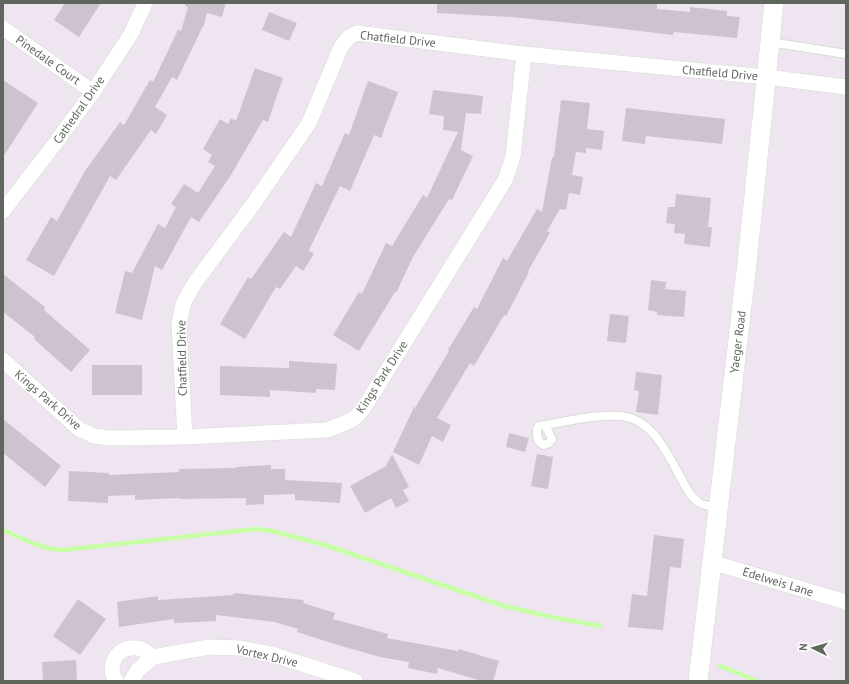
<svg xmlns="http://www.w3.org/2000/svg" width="849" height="684" viewBox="0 0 849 684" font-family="'PT Sans',sans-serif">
  <rect width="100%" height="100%" fill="#efe5f0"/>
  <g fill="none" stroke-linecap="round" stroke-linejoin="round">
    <path stroke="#c6ffa5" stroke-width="4.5" d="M3,530C22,538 42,550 63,550L257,529L272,531L325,545L504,606L556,618L600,626
      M720,666L757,681"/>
  </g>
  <path fill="#ccc3ce" d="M65,3H101L79,37L54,20Z
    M185,3H226L222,17L207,13L204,26H203L177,80L172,77L155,107L167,115L156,134L151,130L116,180L110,176L54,276L26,260L51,217L57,221L85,171L120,122L124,125L150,80L153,82L178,30L181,31L188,7L185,6Z
    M437,3H657V9L690,12V7L727,11V16L740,17L737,38L674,32L673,35L581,24L512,17L437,13Z
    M269,12L297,23L289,41L262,30Z
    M255,68L283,78L268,122L263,120L231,175L199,222L191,217L162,270L155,266L142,320L115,313L125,271L132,273L158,224L165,228L176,207L171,204L184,184L198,193L215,166L208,162L212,155L203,149L220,119L228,124L231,118L236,121Z
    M3,80L38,103L3,157Z
    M368,81L398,92L381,138L374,135L350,191L340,186L309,250L314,254L303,271L296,266L280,289L276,287L245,339L220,324L248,277L251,279L284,232L291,237L316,183L322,186L345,133L349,135Z
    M433,90L483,96L481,114L466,113L461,150L473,156L452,200L449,199L413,257L396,293L395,292L359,351L333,335L359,292L362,294L386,243L392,246L423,195L427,198L458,132L443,130L444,116L429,114Z
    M561,100L590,103L587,129L604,131L602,150L586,148V153L576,152L572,175L583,177L580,195L569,193L566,210L560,209L547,231L550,233L528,271L529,272L506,316L504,315L474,366L470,363L437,418L451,425L443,442L432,436L419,465L393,452L414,407L415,408L449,351L448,350L474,307L477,309L503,258L507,261L537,209L542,212L552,157H554Z
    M626,108L725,119L722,144L646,136L645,144L622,141Z
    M676,194L711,198L708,227H712L710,247L684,244L685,234L674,233L675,224L666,223L668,207H675Z
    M3,274L45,307L44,310L90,350L71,372L34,339L35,337L3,312Z
    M651,280L666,282L665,289L686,291L684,317L657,315V312L648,310Z
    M610,314L629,316L626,343L607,341Z
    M289,361L337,364L335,390L316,389V393L270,390V397L220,395V366L289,368Z
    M92,365H142V395H92Z
    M636,372L662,375L658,415L636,412L639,391L634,390Z
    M3,419L61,466L45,487L3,453Z
    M509,433L529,438L525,452L506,447Z
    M392,454L409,487L403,490L409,501L396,508L391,498L365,513L350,486L386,466Z
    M537,454L553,457L548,489L531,486Z
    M271,465V469H285V480L342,483L340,503L295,500V494L264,495V504L246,505V498L179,499V498L135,500V495L108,496V503L68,501L69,471L109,473V475L179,472V469L236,468V467Z
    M654,535L684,539L681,568L670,567L663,630L628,627L632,594L647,596Z
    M234,593L304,600L303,603L335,613L333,619L388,634L387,638L458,651L459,649L499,661L493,681H481L438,668L437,674L408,668L409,662L380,657L338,645L297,632L298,629L275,622L216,615V621L174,623V619L119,627L117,602L158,596V600L233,595Z
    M78,599L106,619L80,655L53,636Z
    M76,660L77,681H43L42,662Z"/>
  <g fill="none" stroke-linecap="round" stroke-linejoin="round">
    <g stroke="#d6dcd5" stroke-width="10">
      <path id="service" d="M770,42L846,54
        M545,425L552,439L549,443L544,445C537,442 537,437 537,429L539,426C566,422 594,414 621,416C653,419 668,455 682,480C686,487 690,496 698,502C703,506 711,506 718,507"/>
    </g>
    <g stroke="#d6dcd5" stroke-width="16">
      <path id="minor" d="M3,28L93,92
        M3,211L54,145L93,92L131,34L145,3
        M3,360L79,429L94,436L110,438L185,437L327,430C348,422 355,422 367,403L505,180L513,157L524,54
        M185,437L179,325L183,304L194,284L254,203L309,123L341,47L349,37L357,33L524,54L766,77L846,87
        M711,562L846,602
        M116,681C106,666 117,646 136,648C142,648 148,653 153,657
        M131,681L137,671L153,657L209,647L240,648L271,654L355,681"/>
    </g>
    <g stroke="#d6dcd5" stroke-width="20">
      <path id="tertiary" d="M698,681L747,263L774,3"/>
    </g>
    <use href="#service" stroke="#fff" stroke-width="8"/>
    <use href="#minor" stroke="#fff" stroke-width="15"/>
    <use href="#tertiary" stroke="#fff" stroke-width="19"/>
  </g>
  <g text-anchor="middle" stroke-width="3" stroke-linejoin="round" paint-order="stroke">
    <g font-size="12" fill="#5f665d" stroke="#fff">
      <text transform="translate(398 39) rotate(6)" y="4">Chatfield Drive</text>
      <text transform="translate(48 60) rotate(35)" y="4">Pinedale Court</text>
      <text transform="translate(720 73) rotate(5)" y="4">Chatfield Drive</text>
      <text transform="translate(79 110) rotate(-55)" y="4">Cathedral Drive</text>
      <text transform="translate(738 342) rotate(-83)" y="4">Yaeger Road</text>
      <text transform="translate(182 358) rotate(-91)" y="4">Chatfield Drive</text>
      <text transform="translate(382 377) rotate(-57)" y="4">Kings Park Drive</text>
      <text transform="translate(48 400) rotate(41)" y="4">Kings Park Drive</text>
      <text transform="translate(778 582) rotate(17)" y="4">Edelweis Lane</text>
      <text transform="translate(267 656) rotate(13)" y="4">Vortex Drive</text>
    </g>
  </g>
  <rect width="849" height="684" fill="none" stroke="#5f665d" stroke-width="8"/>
  <g transform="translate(813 648) rotate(275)" stroke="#ffffff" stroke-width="3" paint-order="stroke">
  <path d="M0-3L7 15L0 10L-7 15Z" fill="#5f665d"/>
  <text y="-6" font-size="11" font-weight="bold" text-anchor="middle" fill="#5f665d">N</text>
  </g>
</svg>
